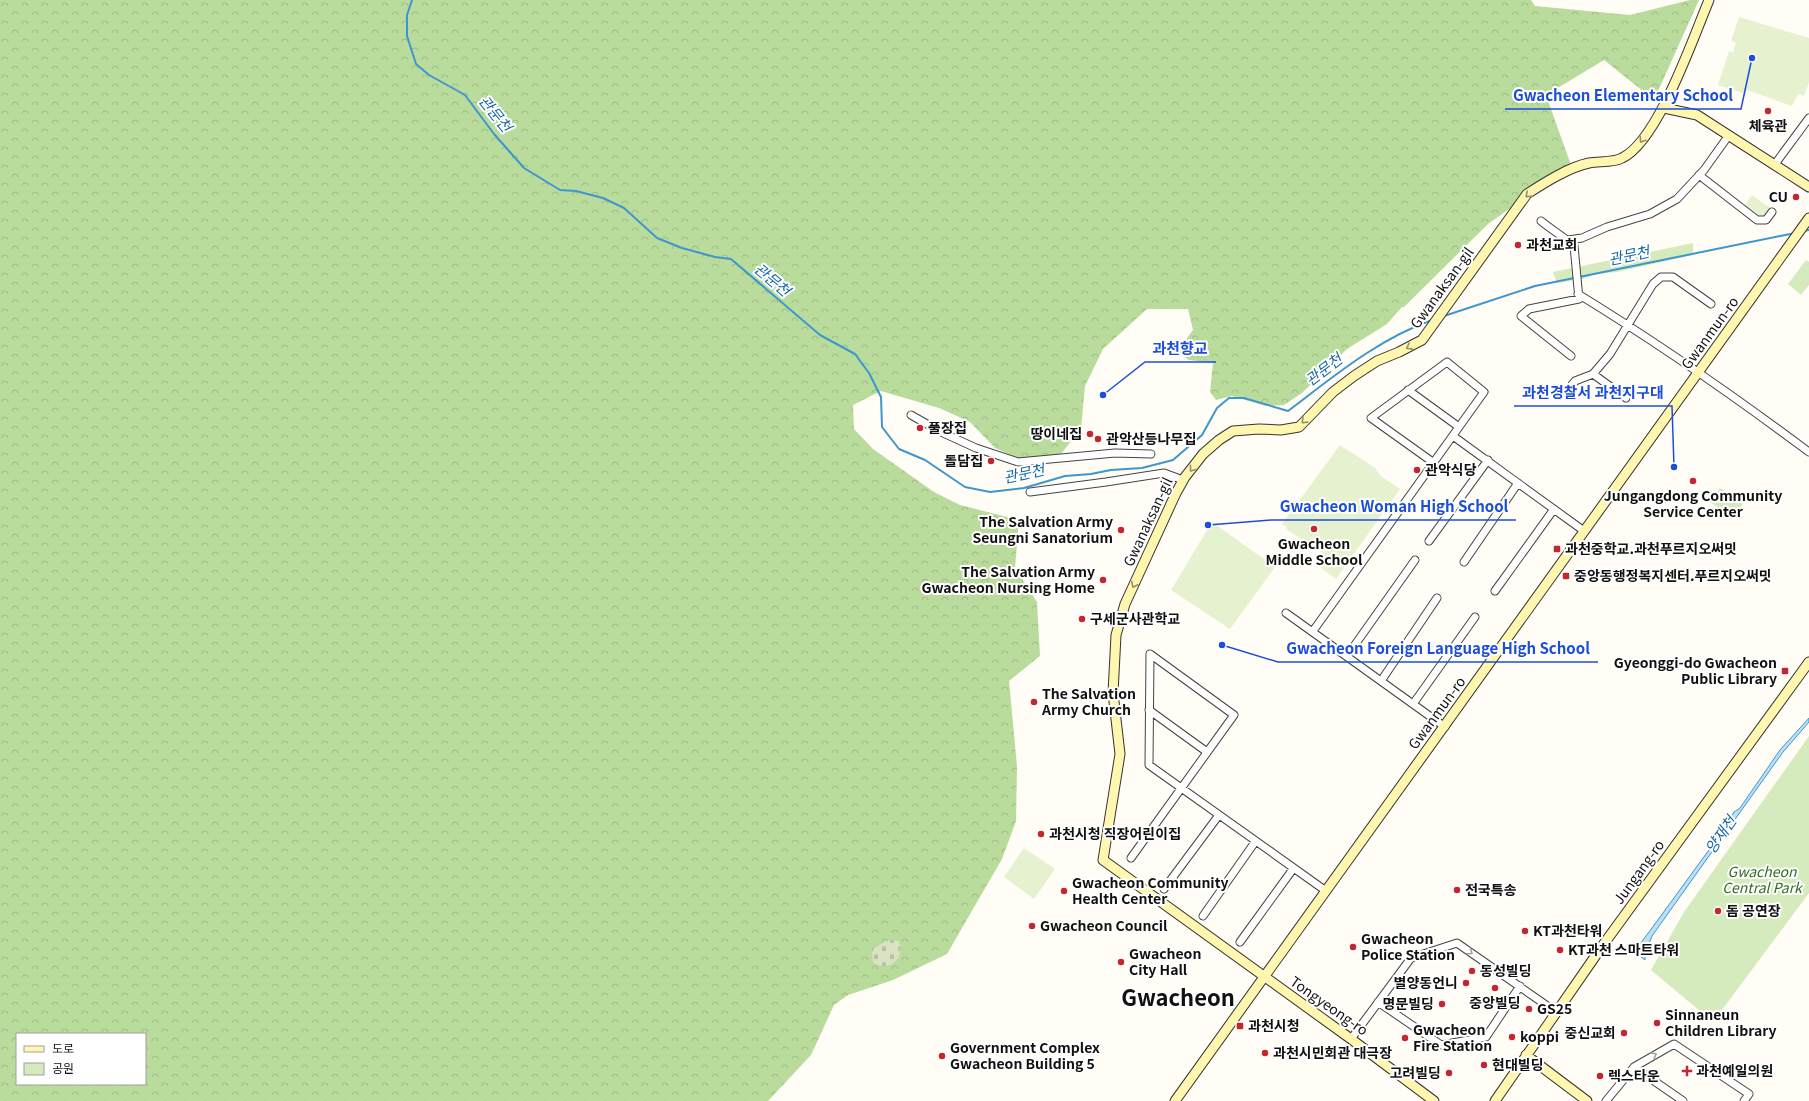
<svg xmlns="http://www.w3.org/2000/svg" width="1809" height="1101" viewBox="0 0 1809 1101" font-family="Georgia,'Noto Sans KR',serif">
  <defs>
    <pattern id="forest-crowns" width="20" height="18" patternUnits="userSpaceOnUse"><rect width="20" height="18" fill="#b9dc9c"/><path d="M2 6a3 3 0 1 1 6 0M12 15a3 3 0 1 1 6 0" fill="none" stroke="#9ebc85"/></pattern>
    <pattern id="cemetery-stones" width="16" height="16" patternUnits="userSpaceOnUse"><rect width="16" height="16" fill="#d9e3c4"/><path d="M2 7V4a2 2 0 0 1 4 0v3zM10 15v-3a2 2 0 0 1 4 0v3z" fill="#b9c2a7"/></pattern>
  </defs>
  <rect width="100%" height="100%" fill="#fffdf5"/>
  <path fill="#d5ebbd" d="M1693,243V255L1617,272L1596,274L1582,279L1557,283L1553,272Z
    M1806,260L1809,262V285L1801,295L1788,284Z
    M1720,488L1743,504L1733,518L1710,502Z
    M1809,736V893L1713,1022L1651,970L1684,912Z"/>
  <path fill="url(#forest-crowns)" fill-rule="evenodd" d="M0,0H1531L1535,6L1630,15L1690,0H1699L1654,100L1604,60L1546,95L1571,165L1488,224L1404,307H1402L1387,324L1347,349L1302,393L1284,405L1266,406L1232,396L1216,400L1210,392L1213,363L1189,360L1177,352L1193,330L1188,309H1147L1103,349L1085,386L1081,428L1058,458L1024,461L995,448L970,422L939,408L881,391L853,405L854,429L873,449L934,492L960,505L1019,520L1015,568L1037,602L1040,656L1009,681L1017,766L1016,821L1002,859L947,954L893,980L848,995L834,1005L811,1055L768,1101H0ZM17,1034H145V1084H17Z"/>
  <path fill="url(#cemetery-stones)" d="M889,940L899,941C906,958 888,974 873,962L872,953L874,948Z"/>
  <path fill="#e6f2cf" d="M1739,17L1809,38V82L1804,96L1798,94L1792,106L1747,90L1745,94L1718,85L1729,51L1733,52L1736,43L1731,41Z
    M1752,195L1770,208L1763,218L1745,205Z
    M1340,445L1375,468L1381,476L1400,489L1336,579L1317,565L1324,554L1286,529L1287,527L1282,524Z
    M1212,522L1275,567L1230,629L1171,590Z
    M1024,848L1055,869L1034,899L1004,877Z"/>
  <path fill="#b9e0f7" stroke="#3f96cf" d="M1809,718V722L1783,752L1652,936L1645,954V960L1632,950L1635,945L1640,944L1652,928L1725,828L1734,812L1740,808L1780,750Z"/>
  <g fill="none" stroke-linecap="round" stroke-linejoin="round">
    <path stroke="#3f96cf" stroke-width="2" d="M412,0L407,15V36L416,64L429,75L465,95L494,134L524,168L560,190L576,191L603,198L624,208L657,238L682,248L715,257L731,259L820,335L855,354L869,373L881,397L882,427L899,449L925,460L965,487L990,492L1024,488L1065,476L1091,474L1111,470L1142,468L1173,460L1202,435L1217,408L1229,398H1244L1288,411C1333,377 1378,339 1432,320
      M1803,231L1809,230
      M1444,316L1535,286L1795,233"/>
    <g stroke="#444" stroke-width="9">
      <path id="street" d="M1775,164L1809,118
        M1699,175L1757,220H1766L1772,212
        M1541,221C1552,230 1564,237 1574,246L1579,299L1529,309L1521,316L1571,356
        M1568,240L1582,238L1607,227L1650,214L1677,199L1704,170L1729,135
        M1578,294C1658,343 1734,396 1809,452
        M1593,374L1626,398
        M1408,390L1459,427
        M1566,392L1575,381L1593,374L1610,354L1653,284L1661,277H1673L1711,304
        M911,415L941,432L976,448L1018,462L1115,453L1151,454
        M1453,436L1584,531
        M1030,492L1106,482L1164,473L1183,480
        M1429,541L1488,460
        M1464,562L1518,483
        M1495,591L1554,509
        M1286,613L1445,727
        M1313,631L1484,392L1447,362L1371,418L1434,463
        M1150,654L1149,765L1326,891
        M1347,656L1415,560
        M1381,681L1437,598
        M1413,704L1475,617
        M1149,710L1207,752
        M1131,858L1234,715L1150,654
        M1164,889L1219,815
        M1203,916L1255,842
        M1240,942L1293,869
        M1378,1002L1441,1045L1486,1037L1520,986
        M1351,1039L1411,958L1457,943L1556,1012
        M1634,1067L1683,1101
        M1606,1101L1634,1067L1674,1044L1749,1094L1744,1101"/>
    </g>
    <g stroke="#333" stroke-width="11">
      <path id="secondary" d="M1664,108L1697,115L1809,187
        M1526,1055L1587,1101
        M1175,1101L1809,218
        M1434,1101L1351,1039L1103,860L1120,754L1113,693L1116,635L1125,604L1176,493L1185,477L1203,454L1219,440L1233,431L1259,429L1281,430L1299,427L1333,392L1354,376L1377,361L1399,352L1422,340L1527,194C1544,183 1569,167 1589,163C1599,161 1613,163 1622,158C1658,141 1693,38 1709,0
        M1495,1101L1603,945L1809,662"/>
    </g>
    <use href="#street" stroke="#fff" stroke-width="7"/>
    <use href="#secondary" stroke="#fff6b0" stroke-width="9"/>
  </g>
  <defs><path id="oneway-chevron" d="M-2-3.5L2.5 0L-2 3.5" fill="none" stroke-width="1.6" stroke-linecap="round" stroke-linejoin="round"/></defs>
  <g stroke="#948f68">
    <use href="#oneway-chevron" transform="translate(1642 140) rotate(124)"/>
    <use href="#oneway-chevron" transform="translate(1528 195) rotate(138)"/>
    <use href="#oneway-chevron" transform="translate(1409 347) rotate(152)"/>
    <use href="#oneway-chevron" transform="translate(1304 421) rotate(136)"/>
    <use href="#oneway-chevron" transform="translate(1192 469) rotate(128)"/>
    <use href="#oneway-chevron" transform="translate(1134 585) rotate(117)"/>
  </g>
  <g stroke="#a0a0a0">
    <use href="#oneway-chevron" transform="translate(1470 952) rotate(35)"/>
    <use href="#oneway-chevron" transform="translate(1654 1055) rotate(-30)"/>
  </g>
  <g fill="#c4262e" stroke="#fff" stroke-width="1.5">
    <circle cx="1768" cy="111" r="4"/>
    <circle cx="1796" cy="197" r="4"/>
    <circle cx="1518" cy="245" r="4"/>
    <circle cx="920" cy="428" r="4"/>
    <circle cx="1090" cy="434" r="4"/>
    <circle cx="1098" cy="439" r="4"/>
    <circle cx="991" cy="461" r="4"/>
    <circle cx="1417" cy="470" r="4"/>
    <circle cx="1693" cy="481" r="4"/>
    <circle cx="1314" cy="529" r="4"/>
    <circle cx="1121" cy="530" r="4"/>
    <rect x="1553" y="545" width="8" height="8" rx="2"/>
    <rect x="1562" y="572" width="8" height="8" rx="2"/>
    <circle cx="1103" cy="580" r="4"/>
    <circle cx="1082" cy="619" r="4"/>
    <rect x="1781" y="667" width="8" height="8" rx="2"/>
    <circle cx="1034" cy="702" r="4"/>
    <circle cx="1041" cy="834" r="4"/>
    <circle cx="1457" cy="890" r="4"/>
    <circle cx="1064" cy="891" r="4"/>
    <circle cx="1718" cy="911" r="4"/>
    <circle cx="1032" cy="926" r="4"/>
    <circle cx="1525" cy="931" r="4"/>
    <circle cx="1353" cy="947" r="4"/>
    <circle cx="1560" cy="950" r="4"/>
    <circle cx="1121" cy="962" r="4"/>
    <circle cx="1472" cy="971" r="4"/>
    <circle cx="1466" cy="983" r="4"/>
    <circle cx="1495" cy="988" r="4"/>
    <circle cx="1442" cy="1004" r="4"/>
    <circle cx="1529" cy="1009" r="4"/>
    <circle cx="1657" cy="1023" r="4"/>
    <rect x="1236" y="1022" width="8" height="8" rx="2"/>
    <circle cx="1624" cy="1033" r="4"/>
    <circle cx="1512" cy="1037" r="4"/>
    <circle cx="1405" cy="1038" r="4"/>
    <circle cx="1265" cy="1053" r="4"/>
    <circle cx="942" cy="1056" r="4"/>
    <circle cx="1484" cy="1065" r="4"/>
    <path d="M1685 1065h4v4h4v4h-4v4h-4v-4h-4v-4h4z"/>
    <circle cx="1449" cy="1073" r="4"/>
    <circle cx="1600" cy="1076" r="4"/>
  </g>
  <g text-anchor="middle" stroke-width="4" stroke-linejoin="round" paint-order="stroke">
    <g font-size="14" font-weight="bold" fill="#111" stroke="#fff" text-anchor="start">
      <text x="1768" y="131" text-anchor="middle">체육관</text>
      <text x="1788" y="202" text-anchor="end">CU</text>
      <text x="1526" y="250">과천교회</text>
      <text x="928" y="433">풀장집</text>
      <text x="1082" y="439" text-anchor="end">땅이네집</text>
      <text x="1106" y="444">관악산등나무집</text>
      <text x="983" y="466" text-anchor="end">돌담집</text>
      <text x="1425" y="475">관악식당</text>
      <text x="1693" y="501" text-anchor="middle">Jungangdong Community<tspan x="1693" dy="16">Service Center</tspan></text>
      <text x="1113" y="527" text-anchor="end">The Salvation Army<tspan x="1113" dy="16">Seungni Sanatorium</tspan></text>
      <text x="1314" y="549" text-anchor="middle">Gwacheon<tspan x="1314" dy="16">Middle School</tspan></text>
      <text x="1565" y="554">과천중학교.과천푸르지오써밋</text>
      <text x="1095" y="577" text-anchor="end">The Salvation Army<tspan x="1095" dy="16">Gwacheon Nursing Home</tspan></text>
      <text x="1574" y="581">중앙동행정복지센터.푸르지오써밋</text>
      <text x="1090" y="624">구세군사관학교</text>
      <text x="1777" y="668" text-anchor="end">Gyeonggi-do Gwacheon<tspan x="1777" dy="16">Public Library</tspan></text>
      <text x="1042" y="699">The Salvation<tspan x="1042" dy="16">Army Church</tspan></text>
      <text x="1049" y="839">과천시청 직장어린이집</text>
      <text x="1072" y="888">Gwacheon Community<tspan x="1072" dy="16">Health Center</tspan></text>
      <text x="1465" y="895">전국특송</text>
      <text x="1726" y="916">돔 공연장</text>
      <text x="1040" y="931">Gwacheon Council</text>
      <text x="1533" y="936">KT과천타워</text>
      <text x="1361" y="944">Gwacheon<tspan x="1361" dy="16">Police Station</tspan></text>
      <text x="1568" y="955">KT과천 스마트타워</text>
      <text x="1129" y="959">Gwacheon<tspan x="1129" dy="16">City Hall</tspan></text>
      <text x="1480" y="976">동성빌딩</text>
      <text x="1458" y="988" text-anchor="end">별양동언니</text>
      <text x="1495" y="1008" text-anchor="middle">중앙빌딩</text>
      <text x="1434" y="1009" text-anchor="end">명문빌딩</text>
      <text x="1537" y="1014">GS25</text>
      <text x="1665" y="1020">Sinnaneun<tspan x="1665" dy="16">Children Library</tspan></text>
      <text x="1248" y="1031">과천시청</text>
      <text x="1413" y="1035">Gwacheon<tspan x="1413" dy="16">Fire Station</tspan></text>
      <text x="1616" y="1038" text-anchor="end">중신교회</text>
      <text x="1520" y="1042">koppi</text>
      <text x="950" y="1053">Government Complex<tspan x="950" dy="16">Gwacheon Building 5</tspan></text>
      <text x="1273" y="1058">과천시민회관 대극장</text>
      <text x="1492" y="1070">현대빌딩</text>
      <text x="1696" y="1076">과천예일의원</text>
      <text x="1441" y="1078" text-anchor="end">고려빌딩</text>
      <text x="1608" y="1081">렉스타운</text>
    </g>
    <g font-size="14" fill="#111" stroke="#fff">
      <text transform="translate(1442 288) rotate(-54)" y="5">Gwanaksan-gil</text>
      <text transform="translate(1710 333) rotate(-54)" y="5">Gwanmun-ro</text>
      <text transform="translate(1148 522) rotate(-65)" y="5">Gwanaksan-gil</text>
      <text transform="translate(1437 713) rotate(-54)" y="5">Gwanmun-ro</text>
      <text transform="translate(1639 872) rotate(-54)" y="5">Jungang-ro</text>
      <text transform="translate(1329 1006) rotate(35)" y="5">Tongyeong-ro</text>
    </g>
    <g font-size="14" font-style="italic" fill="#2f6b1f" stroke="#fff">
      <text x="1762" y="877">Gwacheon<tspan x="1762" dy="16">Central Park</tspan></text>
    </g>
    <g font-size="15" font-style="italic" fill="#1768a6" stroke="#fff">
      <text transform="translate(495 114) rotate(51)" y="5">관문천</text>
      <text transform="translate(1629 256) rotate(-12)" y="5">관문천</text>
      <text transform="translate(772 280) rotate(40)" y="5">관문천</text>
      <text transform="translate(1324 370) rotate(-37)" y="5">관문천</text>
      <text transform="translate(1024 474) rotate(-12)" y="5">관문천</text>
      <text transform="translate(1721 835) rotate(-55)" y="5">양재천</text>
    </g>
    <g font-size="22" font-weight="bold" fill="#111" stroke="#fff">
      <text x="1178" y="1006">Gwacheon</text>
    </g>
  </g>
  <path fill="none" stroke="#1d4ed8" stroke-width="1.5" d="M1752 58L1741 109H1505M1103 395L1145 362H1216M1674 467L1672 406H1514M1208 525L1271 520H1516M1222 645L1278 662H1598"/>
  <g fill="#1d4ed8" stroke="#fff" stroke-width="1.5">
    <circle cx="1752" cy="58" r="4"/>
    <circle cx="1103" cy="395" r="4"/>
    <circle cx="1674" cy="467" r="4"/>
    <circle cx="1208" cy="525" r="4"/>
    <circle cx="1222" cy="645" r="4"/>
  </g>
  <g font-size="15" text-anchor="middle" font-weight="bold" fill="#1d4ed8" stroke="#fff" stroke-width="4" stroke-linejoin="round" paint-order="stroke">
    <text x="1623" y="101">Gwacheon Elementary School</text>
    <text x="1180" y="354">과천향교</text>
    <text x="1593" y="398">과천경찰서 과천지구대</text>
    <text x="1394" y="512">Gwacheon Woman High School</text>
    <text x="1438" y="654">Gwacheon Foreign Language High School</text>
  </g>
  <rect x="16" y="1033" width="130" height="52" fill="#ffffff" stroke="#a0a0a0"/>
  <rect x="24" y="1046" width="20" height="6" fill="#fff6b0" stroke="#a0a0a0"/>
  <text x="52" y="1053" font-size="12" fill="#111111">도로</text>
  <rect x="24" y="1063" width="20" height="12" fill="#d5ebbd" stroke="#a0a0a0"/>
  <text x="52" y="1073" font-size="12" fill="#111111">공원</text>
</svg>
